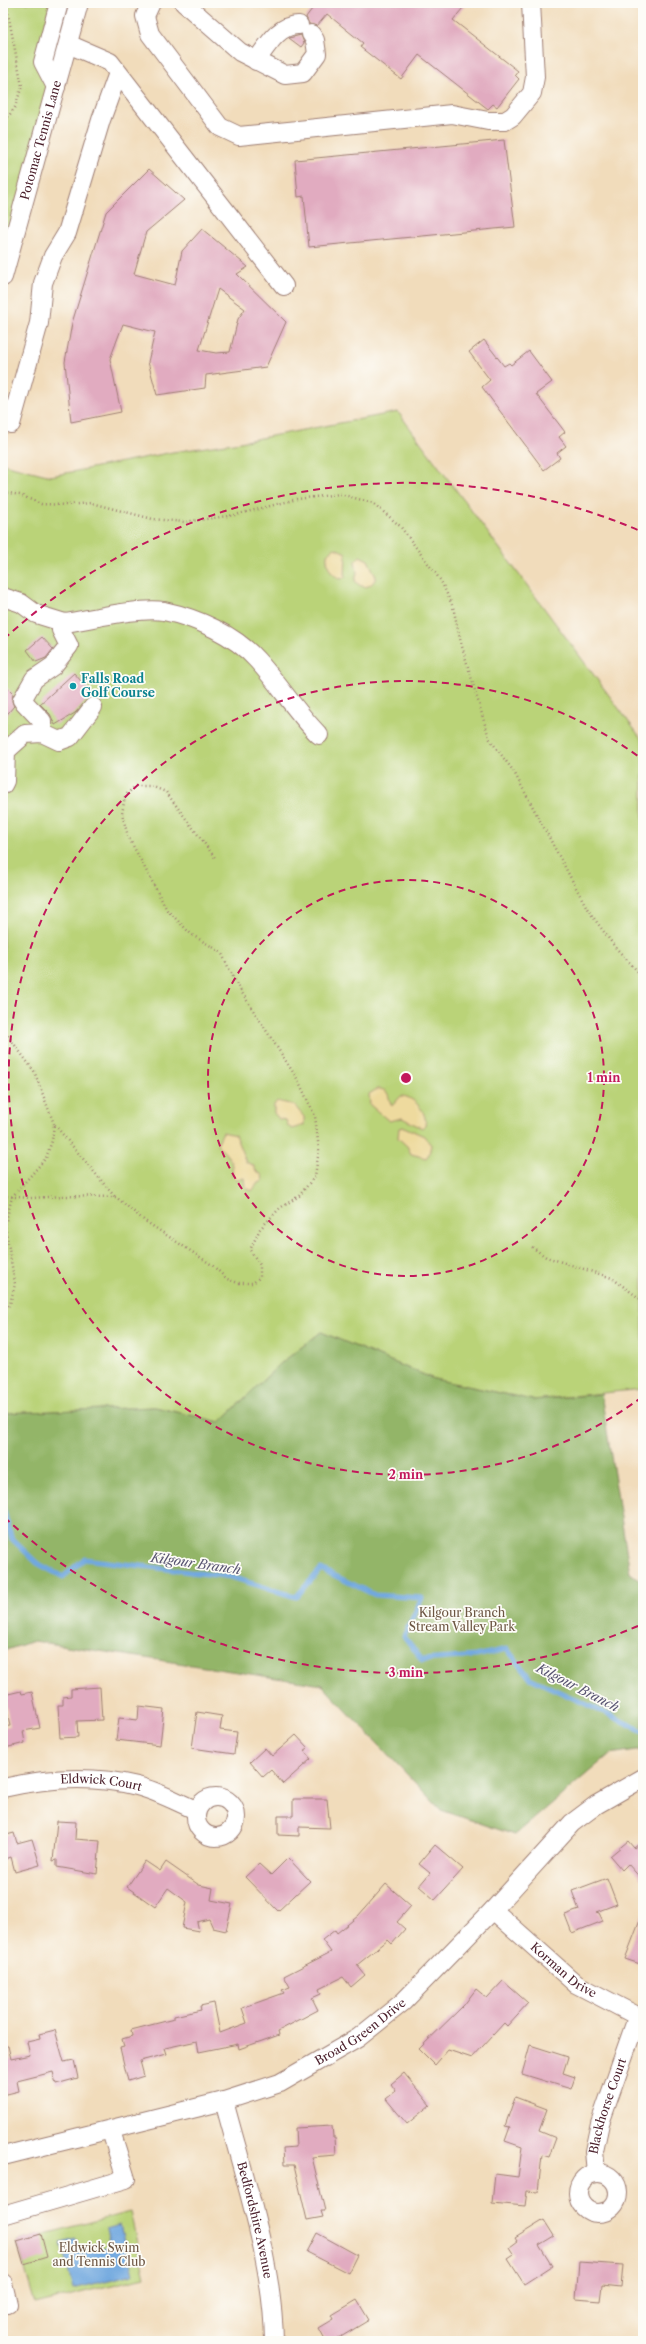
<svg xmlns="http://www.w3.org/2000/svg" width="646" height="2344" viewBox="0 0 646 2344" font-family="'Libre Caslon Text',serif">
  <rect width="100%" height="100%" fill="#fdfcf7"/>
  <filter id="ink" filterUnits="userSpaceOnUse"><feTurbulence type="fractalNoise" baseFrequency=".025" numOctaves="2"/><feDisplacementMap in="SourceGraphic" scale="8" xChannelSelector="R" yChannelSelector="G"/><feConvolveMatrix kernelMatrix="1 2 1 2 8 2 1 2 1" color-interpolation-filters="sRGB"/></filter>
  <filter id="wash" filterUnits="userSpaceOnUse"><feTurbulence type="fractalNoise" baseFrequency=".012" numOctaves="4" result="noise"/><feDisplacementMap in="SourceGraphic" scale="16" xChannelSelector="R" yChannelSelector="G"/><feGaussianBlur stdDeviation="0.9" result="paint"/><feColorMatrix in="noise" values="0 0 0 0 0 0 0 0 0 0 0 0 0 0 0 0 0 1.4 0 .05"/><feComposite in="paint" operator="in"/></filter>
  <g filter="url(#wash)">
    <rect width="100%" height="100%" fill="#f1dcbb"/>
    <path fill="#bad378" stroke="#827952" d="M3,3H51L36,58L56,112L3,294Z
      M398,412L643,741V1389L533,1400L434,1379L321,1332L280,1364L220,1422L155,1407L3,1413V464L51,476L173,452L240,442Z
      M130,2212L145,2277L35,2304L17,2241Z"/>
    <path fill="#93b568" stroke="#6e6a4a" d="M321,1332L434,1379L533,1400L601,1394L630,1573L643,1582V1749L610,1754L515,1835L441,1810L322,1685L34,1641L3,1651V1413L155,1407L220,1422L280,1364Z"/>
    <path fill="#eeda9e" stroke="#9c7c64" d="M335,548L346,553L345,577L341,579C331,576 326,565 327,554Z
      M360,556L368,560L376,577C372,588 362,590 355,581L357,573L355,561Z
      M377,1089C391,1089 387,1097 392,1106L401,1096C414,1096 428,1113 425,1125L422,1128L402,1118L389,1121L370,1105L369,1094Z
      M277,1101L294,1105L304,1117V1125L292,1129L288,1126L286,1120L279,1119L274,1113V1105Z
      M404,1127L424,1136L431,1145L429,1154L426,1158L411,1154L407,1146L398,1138L399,1128Z
      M223,1132L235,1135L246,1162L253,1165L256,1171L262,1175L263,1181L257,1184L252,1191L245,1187L244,1178L237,1180L232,1175C233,1167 232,1160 226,1154C223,1149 219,1150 217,1144Z"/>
    <path fill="#71a8df" stroke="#5e6485" d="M120,2225L133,2274L73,2289L61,2243L76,2239L80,2253L110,2246L106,2229Z"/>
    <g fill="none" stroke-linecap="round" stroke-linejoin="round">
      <path stroke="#71a8df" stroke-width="5" d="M3,1508L12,1539L37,1563L63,1577L84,1559L231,1577L296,1597L321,1569L375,1595L422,1598L404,1636L422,1660L476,1656L507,1649L530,1678L643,1731"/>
    </g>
    <g id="blocks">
      <path fill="#e1abc0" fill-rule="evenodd" d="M313,3H467L453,20L518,71L515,75L519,79L497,107L493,104L488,109L419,55L401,79L360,47L363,43L327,14L317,26L309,24L306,17L315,5Z
        M301,35L304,43L301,47L289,38Z
        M504,140L515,227L309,247L304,196L298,197L295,160Z
        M149,169L184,200L146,232L134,274L175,285L182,251L202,229L248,267L237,274L286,322L266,367L206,375L205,388L157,395L148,362L155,332L123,324L110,359L121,412L71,422L65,362L72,323L106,212ZM218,289L245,309L238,319L230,352L216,353L199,350Z
        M484,340L504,366L509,363L511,365L529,351L552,382L536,394L565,432L559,437L566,446L557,453L560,458L544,470L482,387L490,380L469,352Z
        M42,637L53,649L46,658L36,662L27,650Z
        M74,673L95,697L89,698L75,713L55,725L50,714L40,704Z
        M3,684L13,694L12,701L14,706L3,719Z
        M100,1687L102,1720L77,1721L78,1737L60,1738L58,1705H63V1697L71,1696V1689Z
        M21,1691L22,1694L32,1692L40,1728L23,1731L25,1743L5,1748L3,1727L10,1726L4,1695Z
        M139,1706L164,1709L160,1745L116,1740L119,1718L138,1720Z
        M197,1712L222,1716L220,1730L237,1732L234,1754L192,1748Z
        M296,1735L308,1748L304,1751L311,1759L283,1784L271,1770L263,1777L250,1762L265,1748L272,1756Z
        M293,1799H327L330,1828L299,1827V1836L278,1835V1816H293Z
        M57,1821L76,1822L75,1839L100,1841L97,1874L57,1867V1860L53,1861Z
        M14,1833L17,1843L32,1839L40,1865L15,1872L11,1857L3,1860V1836Z
        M628,1841L634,1848L643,1841V1881L628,1864L622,1870L610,1856Z
        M435,1845L463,1869L435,1900L419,1886L430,1873L419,1864Z
        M288,1858L310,1881L278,1911L245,1877L259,1864L271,1875Z
        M145,1861L160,1871L166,1862L199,1885L213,1888L211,1900L232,1904L226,1931L213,1928L209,1919L197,1922L199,1931L182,1928L187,1902L168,1888L155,1907L127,1887Z
        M607,1878L617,1904L596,1912L599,1913L603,1921L572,1933L565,1915L579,1910L572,1891Z
        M386,1884L411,1906L397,1922L405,1929L392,1944L388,1940L357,1965L365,1975L351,1987L343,1977L319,1989L321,1994L312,1998L318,2010L278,2031L279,2035L239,2049L238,2044L199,2052L197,2041L165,2048L167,2054L140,2061L144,2076L128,2081L120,2048L124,2047L122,2039L132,2036L131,2030L174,2019V2016L201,2010L200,2006L214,2003L220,2033L247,2023L242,2008L284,1993L282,1990L290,1987L284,1976L331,1952L322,1940L335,1930L337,1933L358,1916Z
        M642,1915H643V1965L625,1959Z
        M503,1981L528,2003L507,2026L504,2023L472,2058L448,2050L435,2065L419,2049L464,2005L476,1989L487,1998Z
        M55,2030L64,2062L74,2060L78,2078L56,2084L53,2072L17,2081L19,2091L3,2095V2046H8L11,2059L30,2055L27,2042L40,2039L39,2034Z
        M530,2045L568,2057L563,2073L575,2077L571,2089L522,2074Z
        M404,2073L430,2105L407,2124L386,2099L396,2091L391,2084Z
        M515,2097L547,2109L539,2131L556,2138L549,2157L542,2155L538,2192L527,2191L525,2206L492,2203L495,2174L518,2177L522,2147L505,2141L510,2127L505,2126Z
        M332,2126L333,2137H335L336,2155L312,2157L325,2211H321L323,2217L307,2220L294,2165H284L283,2148L296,2147L295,2128Z
        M544,2220L554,2236L539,2245L552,2266L524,2284L508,2259L514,2255L509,2247L517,2241L515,2238Z
        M317,2233L357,2255L348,2273L307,2252Z
        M41,2234L47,2257L24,2264L17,2241Z
        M579,2262L623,2265L621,2287L602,2285L600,2301L576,2299Z
        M357,2300L369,2320L334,2341H326L319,2328L334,2319L332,2315Z"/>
    </g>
  </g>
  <g filter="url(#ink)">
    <use href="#blocks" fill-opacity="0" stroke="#9e7e73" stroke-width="1"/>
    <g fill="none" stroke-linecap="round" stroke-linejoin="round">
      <g stroke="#9e7e73" stroke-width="20">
        <g id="minor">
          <path d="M151,3L145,16L150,34L220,127L239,136L452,114L488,121H505L513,116L532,93L535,77L531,3"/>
          <path d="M184,3L240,52L285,75L303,73L317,54L315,40L311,34"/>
          <path d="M68,44L110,62L284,286"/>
          <path d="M256,61C267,46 279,24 299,25"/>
          <path d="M56,87L43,62L59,3"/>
          <path id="s1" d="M3,277L79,3"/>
          <path d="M11,424L39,323L43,283L53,256L67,233L101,120L118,73"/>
          <path d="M3,597L21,603L36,614L65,623"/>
          <path d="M42,733V721L22,700L34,679L53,666L69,646L61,630L65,623C92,619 139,607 164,611C197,618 235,635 257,660C279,684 296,712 319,735"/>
          <path d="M3,785L5,781L6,751L25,734L42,733L59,741L70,737L93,707"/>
          <path id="s2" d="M3,1788C47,1778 93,1775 137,1786C157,1791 177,1802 196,1810"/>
          <circle cx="216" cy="1817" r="20"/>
          <path id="s3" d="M493,1910L576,1984L643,2019"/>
          <path id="s4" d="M224,2101C244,2177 273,2263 274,2341"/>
          <path id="s5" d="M3,2156L224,2101L280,2083L358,2038L403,2002L493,1910L572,1823L596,1805L643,1778"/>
          <path id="s6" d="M596,2173L594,2151L600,2123L637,2018"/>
          <circle cx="598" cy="2193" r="20"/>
          <path d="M3,2215L126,2179L111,2131"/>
          <path d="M3,2283L8,2304"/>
        </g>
      </g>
      <path stroke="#9e7e73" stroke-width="2.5" stroke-dasharray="1 3" stroke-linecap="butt" d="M3,124L15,107L22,86L6,3
        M3,492L20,495L41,504L66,505L91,503L153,519L184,522L235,515L297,499L340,494L373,503L400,526L441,581L453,607L461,643L489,738L514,772L588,910L615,947L643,977
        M3,1029L34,1071L54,1124
        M3,1196L30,1198L63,1196L116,1197L145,1221L212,1265L227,1279L238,1283H253L260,1277V1265L250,1250L260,1229L280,1208L299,1196L315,1176L319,1150L315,1116L298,1080L237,985L221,952L192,935L167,910L128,836L122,814L125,796L135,786H151L166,792L216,859
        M532,1247L546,1257L612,1278L643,1301
        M3,1312L10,1304L15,1284L5,1225L12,1197L46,1158L52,1141L54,1124L115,1197"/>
      <use href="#minor" stroke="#fff" stroke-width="18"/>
    </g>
  </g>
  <g fill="none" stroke="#c2185b" stroke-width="2" stroke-dasharray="7 5">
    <circle cx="406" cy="1078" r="198"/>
    <path d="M642 1397A397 397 0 1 1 642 759"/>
    <path d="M638 1626A595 595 0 0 1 4 1517M4 639A595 595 0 0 1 638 530"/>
  </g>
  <circle fill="#0f9aa8" stroke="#fdfcf7" stroke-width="1.5" cx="73" cy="686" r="4"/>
  <g text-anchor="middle" stroke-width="3.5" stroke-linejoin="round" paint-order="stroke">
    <g font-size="12" fill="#4a1f2b" stroke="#fdfcf7">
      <text dy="4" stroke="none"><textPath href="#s1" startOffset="142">Potomac Tennis Lane</textPath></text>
      <text dy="4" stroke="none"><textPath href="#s2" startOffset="99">Eldwick Court</textPath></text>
      <text dy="4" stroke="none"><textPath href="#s3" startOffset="93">Korman Drive</textPath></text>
      <text dy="4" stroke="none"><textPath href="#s5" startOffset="382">Broad Green Drive</textPath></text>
      <text dy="4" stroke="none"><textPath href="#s6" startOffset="69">Blackhorse Court</textPath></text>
      <text dy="4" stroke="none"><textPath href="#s4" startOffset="123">Bedfordshire Avenue</textPath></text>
    </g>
    <g font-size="12" font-weight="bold" fill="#0d838f" stroke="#fdfcf7" text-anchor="start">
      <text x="81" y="683">Falls Road<tspan x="81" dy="14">Golf Course</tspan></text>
    </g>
    <g font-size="12" fill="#6c5542" stroke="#fdfcf7">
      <text x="462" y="1617">Kilgour Branch<tspan x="462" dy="14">Stream Valley Park</tspan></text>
      <text x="99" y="2252">Eldwick Swim<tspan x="99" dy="14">and Tennis Club</tspan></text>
    </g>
    <g font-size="13" font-style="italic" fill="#5a5673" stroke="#fdfcf7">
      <text transform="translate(196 1563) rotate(8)" y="5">Kilgour Branch</text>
      <text transform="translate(578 1687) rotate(27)" y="5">Kilgour Branch</text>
    </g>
  </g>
  <circle cx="406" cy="1078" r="6" fill="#c2185b" stroke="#fdfcf7" stroke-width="2"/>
  <g font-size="12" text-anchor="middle" font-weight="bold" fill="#c2185b" stroke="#fdfcf7" stroke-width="3.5" stroke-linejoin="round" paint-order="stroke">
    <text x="604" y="1082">1 min</text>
    <text x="406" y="1479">2 min</text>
    <text x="406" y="1677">3 min</text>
  </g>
  <rect width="646" height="2344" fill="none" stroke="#fdfcf7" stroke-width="16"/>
</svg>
